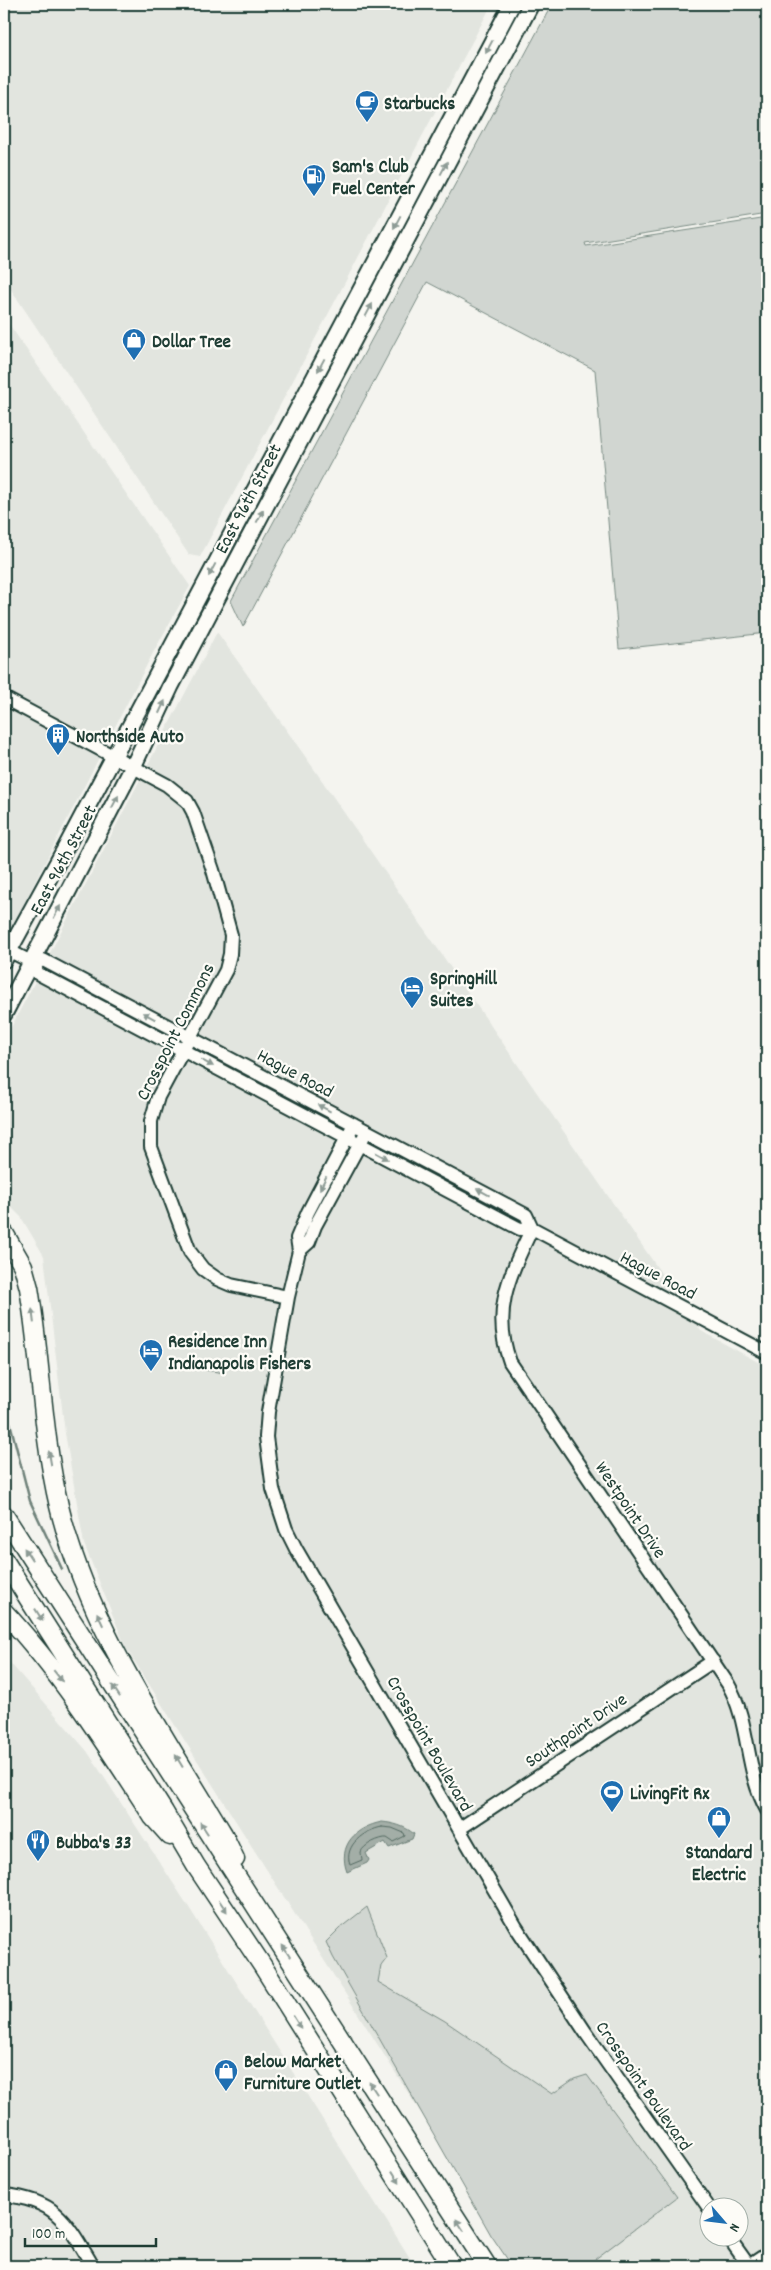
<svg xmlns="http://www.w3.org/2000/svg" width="771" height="2270" viewBox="0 0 771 2270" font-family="Dekko,sans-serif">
  <rect width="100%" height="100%" fill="#f4f4ef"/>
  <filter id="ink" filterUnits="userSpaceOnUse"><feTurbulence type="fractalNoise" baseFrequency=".02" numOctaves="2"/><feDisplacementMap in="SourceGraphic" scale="10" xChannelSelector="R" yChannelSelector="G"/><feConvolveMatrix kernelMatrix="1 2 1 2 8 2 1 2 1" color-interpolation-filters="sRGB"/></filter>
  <g filter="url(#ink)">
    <path fill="#e2e5df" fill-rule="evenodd" d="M4,4H492L200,557L189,555L4,279Z
      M4,317L190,586L153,653L4,942Z
      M217,632L314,769L701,1331L767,1367V2266H518L126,1648L84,1544L65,1433L44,1256L21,1217L4,1200V1041ZM708,2208H738V2238H708Z
      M4,1656L87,1751L188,1906L415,2266H4Z"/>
    <path fill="#d1d6d1" stroke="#788a82" d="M552,4H767V214L585,243L586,246L767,218V633L619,649L595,370L427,282L243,627L231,601Z
      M205,1360L226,1363L225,1373L204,1370Z
      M367,1907L387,1958L381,1966L378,1982L445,2021L552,2094L574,2079L587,2075L677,2197L586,2266H512L491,2235L333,1957L326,1942L340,1928Z"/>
    <path fill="#a3aea7" stroke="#6e8179" d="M382,1822C393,1823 405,1826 414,1834L412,1839L389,1848L385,1842L366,1853L369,1860L367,1863L347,1872C337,1845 356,1827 382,1822Z"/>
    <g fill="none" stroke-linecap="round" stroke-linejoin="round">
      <path stroke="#546a62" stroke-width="1" d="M382,1827L392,1828L404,1833L405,1836L393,1842L387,1838C381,1837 363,1845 361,1852C361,1853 362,1859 362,1860L350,1865C343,1845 365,1830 382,1827Z"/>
      <path stroke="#6e8179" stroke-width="2.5" d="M4,1399L30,1501L62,1569"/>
      <g stroke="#1f3d34" stroke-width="16">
        <path id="minor" d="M4,698L167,785L187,801L193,812L213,870L231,935L230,954L226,970L158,1097L151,1121V1147L190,1252L203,1269L217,1279L231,1285L288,1297
          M4,948L35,964L37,973L520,1229L532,1228L767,1353
          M35,964L43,960L526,1215L532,1228
          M354,1124L308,1212L297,1238L299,1251L288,1297L268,1412L266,1437L273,1489L286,1529L296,1549L516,1927L586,2033L709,2208
          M532,1228C510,1275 491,1310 510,1362L728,1684C751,1724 744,1769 767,1810
          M299,1251L309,1242L315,1226L363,1138
          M459,1829L713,1661
          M4,2195C56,2200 66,2221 91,2263
          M729,2238L749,2266
          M749,2266L767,2254"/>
      </g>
      <g stroke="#1f3d34" stroke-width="19">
        <path id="major" d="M4,960L66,847L512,4
          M4,1014L133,767L171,686L213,606L531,4"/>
      </g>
      <g stroke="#1f3d34" stroke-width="21">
        <path id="highway" d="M4,1233L23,1266L29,1288C41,1360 42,1434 59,1506C87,1624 161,1730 223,1834L235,1859
          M4,1515L487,2266
          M4,1560L164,1812L196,1866L262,1965L452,2266
          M4,1612C62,1674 107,1746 153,1817L170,1836"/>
      </g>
      <use href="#minor" stroke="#fdfcf7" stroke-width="12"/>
      <use href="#major" stroke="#fdfcf7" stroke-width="15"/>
      <use href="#highway" stroke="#fdfcf7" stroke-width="18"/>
    </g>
    <defs><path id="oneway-solid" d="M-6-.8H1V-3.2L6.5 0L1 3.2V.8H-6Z" transform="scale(1.25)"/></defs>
    <g fill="#8e9c96">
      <use href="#oneway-solid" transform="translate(489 47) rotate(118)"/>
      <use href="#oneway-solid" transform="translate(444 168) rotate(-62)"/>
      <use href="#oneway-solid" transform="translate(397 222) rotate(118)"/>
      <use href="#oneway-solid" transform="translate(369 310) rotate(-62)"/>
      <use href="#oneway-solid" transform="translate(321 365) rotate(118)"/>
      <use href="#oneway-solid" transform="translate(260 516) rotate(-62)"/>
      <use href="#oneway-solid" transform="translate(212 570) rotate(118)"/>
      <use href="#oneway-solid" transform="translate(162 707) rotate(-65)"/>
      <use href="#oneway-solid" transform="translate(115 802) rotate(-62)"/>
      <use href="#oneway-solid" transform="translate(57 912) rotate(-62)"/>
      <use href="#oneway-solid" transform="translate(149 1016) rotate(-152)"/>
      <use href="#oneway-solid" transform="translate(207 1063) rotate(28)"/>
      <use href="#oneway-solid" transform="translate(324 1108) rotate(-152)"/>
      <use href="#oneway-solid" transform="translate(382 1156) rotate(28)"/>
      <use href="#oneway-solid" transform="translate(323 1183) rotate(117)"/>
      <use href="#oneway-solid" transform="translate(483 1192) rotate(-152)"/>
      <use href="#oneway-solid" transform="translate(33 1316) rotate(-97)"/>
      <use href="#oneway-solid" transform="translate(50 1458) rotate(-100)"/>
      <use href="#oneway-solid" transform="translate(28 1554) rotate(-123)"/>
      <use href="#oneway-solid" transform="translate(39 1615) rotate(58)"/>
      <use href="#oneway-solid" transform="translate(100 1619) rotate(-115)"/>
      <use href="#oneway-solid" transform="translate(58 1676) rotate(52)"/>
      <use href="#oneway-solid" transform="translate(116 1691) rotate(-123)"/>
      <use href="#oneway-solid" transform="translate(179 1761) rotate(-121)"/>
      <use href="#oneway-solid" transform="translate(204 1828) rotate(-123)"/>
      <use href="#oneway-solid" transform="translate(223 1906) rotate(56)"/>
      <use href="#oneway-solid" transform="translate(286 1951) rotate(-123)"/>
      <use href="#oneway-solid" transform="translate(297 2022) rotate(58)"/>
      <use href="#oneway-solid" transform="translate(373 2088) rotate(-123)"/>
      <use href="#oneway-solid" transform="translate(396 2177) rotate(58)"/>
      <use href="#oneway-solid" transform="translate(460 2225) rotate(-123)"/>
    </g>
  </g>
  <defs>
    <g id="cafe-pin" transform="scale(1.25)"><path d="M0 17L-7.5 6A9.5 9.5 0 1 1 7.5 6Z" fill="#1f6fb2" stroke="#fdfcf7"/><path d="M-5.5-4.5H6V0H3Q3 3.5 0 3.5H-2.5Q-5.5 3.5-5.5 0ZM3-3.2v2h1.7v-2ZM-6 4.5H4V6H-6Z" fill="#fff"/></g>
    <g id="fuel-pin" transform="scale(1.25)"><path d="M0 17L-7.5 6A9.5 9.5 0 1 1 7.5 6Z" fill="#1f6fb2" stroke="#fdfcf7"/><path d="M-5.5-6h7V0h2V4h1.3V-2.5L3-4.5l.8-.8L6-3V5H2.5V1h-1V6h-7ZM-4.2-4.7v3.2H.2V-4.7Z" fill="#fff"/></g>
    <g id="shop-pin" transform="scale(1.25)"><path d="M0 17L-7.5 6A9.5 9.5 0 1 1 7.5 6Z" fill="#1f6fb2" stroke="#fdfcf7"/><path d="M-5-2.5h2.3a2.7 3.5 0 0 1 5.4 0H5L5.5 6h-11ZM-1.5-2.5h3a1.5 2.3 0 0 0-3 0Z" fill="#fff"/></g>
    <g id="building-pin" transform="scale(1.25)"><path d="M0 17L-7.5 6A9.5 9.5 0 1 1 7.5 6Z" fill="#1f6fb2" stroke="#fdfcf7"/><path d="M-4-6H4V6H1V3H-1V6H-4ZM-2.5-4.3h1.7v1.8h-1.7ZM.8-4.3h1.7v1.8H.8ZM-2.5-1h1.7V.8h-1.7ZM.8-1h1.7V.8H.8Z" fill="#fff"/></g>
    <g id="hotel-pin" transform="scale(1.25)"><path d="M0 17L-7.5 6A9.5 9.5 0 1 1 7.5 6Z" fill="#1f6fb2" stroke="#fdfcf7"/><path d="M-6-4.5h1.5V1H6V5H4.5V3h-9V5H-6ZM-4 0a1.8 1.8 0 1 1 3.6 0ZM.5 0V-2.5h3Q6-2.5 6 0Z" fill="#fff"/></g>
    <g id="stadium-pin" transform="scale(1.25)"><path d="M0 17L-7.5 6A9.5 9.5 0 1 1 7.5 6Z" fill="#1f6fb2" stroke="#fdfcf7"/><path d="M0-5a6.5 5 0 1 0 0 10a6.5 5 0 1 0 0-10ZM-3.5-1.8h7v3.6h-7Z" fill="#fff"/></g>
    <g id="restaurant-pin" transform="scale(1.25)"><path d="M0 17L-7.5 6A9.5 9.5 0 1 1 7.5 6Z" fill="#1f6fb2" stroke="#fdfcf7"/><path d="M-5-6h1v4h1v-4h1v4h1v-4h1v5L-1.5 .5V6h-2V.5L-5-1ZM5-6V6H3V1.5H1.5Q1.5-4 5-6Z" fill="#fff"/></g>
  </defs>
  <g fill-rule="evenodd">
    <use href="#cafe-pin" x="367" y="102"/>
    <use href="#fuel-pin" x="314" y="176"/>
    <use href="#shop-pin" x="134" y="340"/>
    <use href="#building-pin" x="58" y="735"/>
    <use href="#hotel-pin" x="412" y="988"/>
    <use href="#hotel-pin" x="151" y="1351"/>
    <use href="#stadium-pin" x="612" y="1792"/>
    <use href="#shop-pin" x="719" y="1818"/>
    <use href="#restaurant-pin" x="38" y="1841"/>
    <use href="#shop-pin" x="226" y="2071"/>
  </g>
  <g text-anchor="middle" stroke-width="4.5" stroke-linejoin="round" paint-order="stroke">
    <g font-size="19" font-weight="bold" fill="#1f3d34" stroke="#fdfcf7" text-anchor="start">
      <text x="384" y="109">Starbucks</text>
      <text x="332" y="172">Sam's Club<tspan x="332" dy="22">Fuel Center</tspan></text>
      <text x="152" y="347">Dollar Tree</text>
      <text x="76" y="742">Northside Auto</text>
      <text x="430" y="984">SpringHill<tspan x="430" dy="22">Suites</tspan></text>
      <text x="168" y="1347">Residence Inn<tspan x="168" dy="22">Indianapolis Fishers</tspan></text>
      <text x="630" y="1799">LivingFit Rx</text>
      <text x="56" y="1848">Bubba's 33</text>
      <text x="719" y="1858" text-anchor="middle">Standard<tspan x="719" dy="22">Electric</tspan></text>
      <text x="244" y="2067">Below Market<tspan x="244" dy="22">Furniture Outlet</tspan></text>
    </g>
    <g font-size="19" fill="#1f3d34" stroke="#fdfcf7">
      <text transform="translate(247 498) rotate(-62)" y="7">East 96th Street</text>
      <text transform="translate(62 859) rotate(-62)" y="7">East 96th Street</text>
      <text transform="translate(174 1031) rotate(-63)" y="7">Crosspoint Commons</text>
      <text transform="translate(296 1072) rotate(28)" y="7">Hague Road</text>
      <text transform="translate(659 1274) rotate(28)" y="7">Hague Road</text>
      <text transform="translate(632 1509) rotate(56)" y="7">Westpoint Drive</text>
      <text transform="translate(575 1729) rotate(-34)" y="7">Southpoint Drive</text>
      <text transform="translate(431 1743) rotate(60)" y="7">Crosspoint Boulevard</text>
      <text transform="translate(645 2085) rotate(55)" y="7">Crosspoint Boulevard</text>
    </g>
  </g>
  <rect width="771" height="2270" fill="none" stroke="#fdfcf7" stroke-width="20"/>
  <rect x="10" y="10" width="751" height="2250" fill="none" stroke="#1f3d34" stroke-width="2" filter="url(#ink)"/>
  <g transform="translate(724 2222) rotate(118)"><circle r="24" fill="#fdfcf7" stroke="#a4b0a9"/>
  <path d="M0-4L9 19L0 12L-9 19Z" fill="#1f6fb2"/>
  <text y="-8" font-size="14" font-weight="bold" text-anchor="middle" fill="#1f3d34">N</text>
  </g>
  <path d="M25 2238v8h131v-8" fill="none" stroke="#1f3d34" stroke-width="2.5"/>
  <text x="32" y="2238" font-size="15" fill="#1f3d34" stroke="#fdfcf7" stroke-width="4" paint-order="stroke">100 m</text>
</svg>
